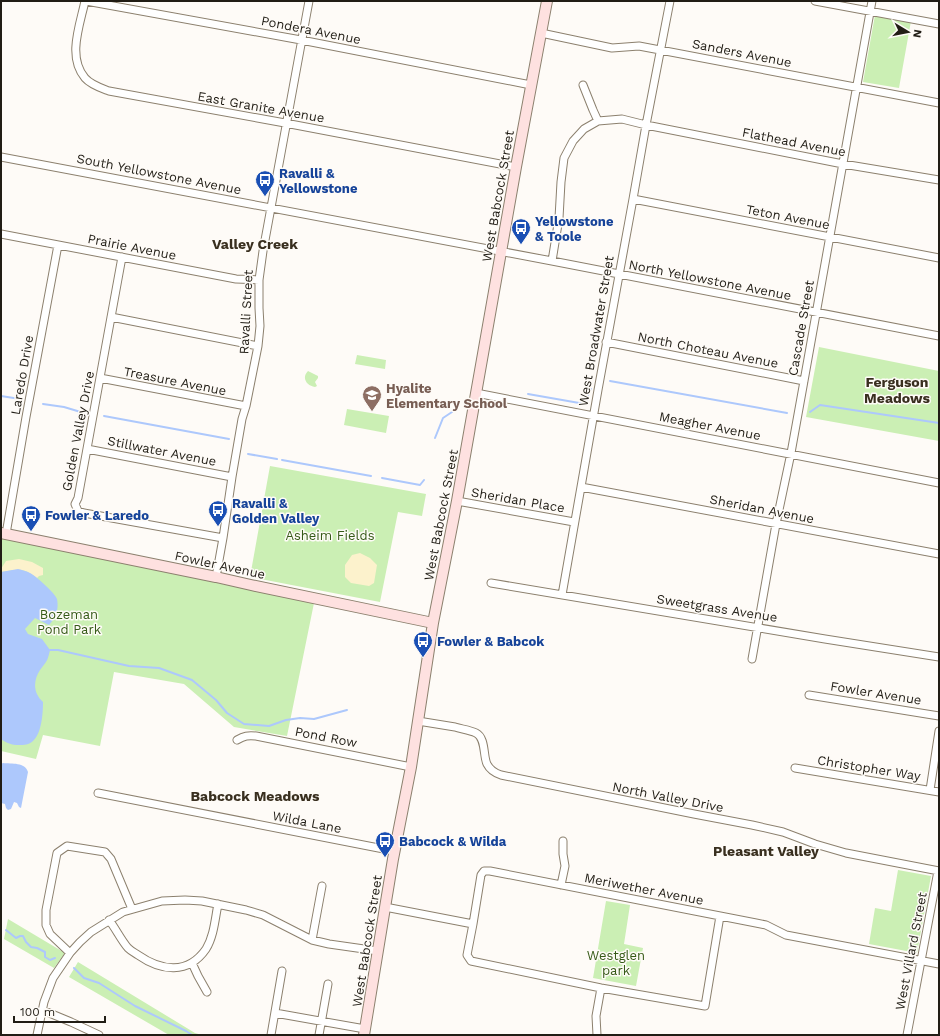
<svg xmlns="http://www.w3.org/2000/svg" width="940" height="1036" viewBox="0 0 940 1036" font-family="'Work Sans',sans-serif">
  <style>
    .green { fill: #cbefb4 }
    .sand { fill: #fcf2cc }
    .water { fill: #adc8fc }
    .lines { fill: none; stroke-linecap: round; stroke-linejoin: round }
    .stream { stroke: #adc8fc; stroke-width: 2 }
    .street-casing { stroke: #8c806e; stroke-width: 9 }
    .secondary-casing { stroke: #8c806e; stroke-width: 12 }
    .street { stroke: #fff; stroke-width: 7 }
    .secondary { stroke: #fee1e0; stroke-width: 10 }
    .labels { text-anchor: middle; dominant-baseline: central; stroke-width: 3; stroke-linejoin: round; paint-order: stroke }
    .street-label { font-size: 13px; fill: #211d15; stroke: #fefbf7 }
    .transit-label { font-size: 13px; font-weight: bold; fill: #164399; stroke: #fefbf7; text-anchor: start }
    .education-label { font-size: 13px; font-weight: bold; fill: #785e54; stroke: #fefbf7; text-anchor: start }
    .park-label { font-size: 13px; fill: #365a17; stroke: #fefbf7 }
    .neighbourhood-label { font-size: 14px; font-weight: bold; fill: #392f1f; stroke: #fefbf7 }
  </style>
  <rect width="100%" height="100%" fill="#fefbf7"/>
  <!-- green -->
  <path class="green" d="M875,15L911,21L899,88L863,82Z
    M819,347L939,371V441L806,417Z
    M357,355L386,360L385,369L355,364Z
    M308,371L318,376V378L315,382L317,386L315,387C307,386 301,378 308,371Z
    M347,409L389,416L386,433L344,425Z
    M270,466L426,494L422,516L398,512L380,602L250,577Z
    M1,538L314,603L287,736L234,727L184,684L114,672L100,746L43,735L36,759L1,751Z
    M898,870L931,876L917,953L869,944L875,908L891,911Z
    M606,901L630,905L624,944L643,948L636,986L593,978Z
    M8,919L65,953L54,968L4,939Z
    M78,962L195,1033L202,1035H169L69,977Z"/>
  <!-- sand -->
  <path class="sand" d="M360,553L370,558L377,565L374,583L369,586L351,583L345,577V565L352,555Z
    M19,559L32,562L43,568V575L39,576L37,578C23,567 18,569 1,572V569L6,561Z"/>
  <!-- water -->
  <path class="water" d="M18,569C22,570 27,571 30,573C36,576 55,593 57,599C59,609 56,618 49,625C44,623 40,620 35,618L25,629L28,634L42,639L50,650C49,654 48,659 46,662C44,665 42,667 40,670C33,681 33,693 43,702C43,712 42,733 33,741C29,745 24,745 19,745C11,745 7,743 1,739V572Z
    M3,763C12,764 25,762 28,772L21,808L19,807L17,803L14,802L11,809L8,810L6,808L5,804L1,803V764Z"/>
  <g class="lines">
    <!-- stream -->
    <path class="stream" d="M610,381L787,413
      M528,394L585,404C588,399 587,393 591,389
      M1,396L20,399
      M43,404L64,407L84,413
      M810,412L820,405L939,423
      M104,416L229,439
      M435,438L443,418L452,412
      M248,454L277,459
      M282,460L371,476
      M382,478L420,485L424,480
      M50,650H58L129,666L159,668L192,680L216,700L227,713L244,724L269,726L286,720L300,718L314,719L347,710
      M6,930L16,938L20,936H23L26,942L31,947L37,948L45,952V957L50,960L55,958
      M74,968L84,978L99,983L135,1006L186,1031L192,1035"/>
    <defs>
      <path id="street" d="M85,1C80,25 67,57 85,78C91,85 101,88 109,91L285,123L516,167
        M86,1L301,40L531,85
        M815,1L939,24
        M541,33L612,48L639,46L939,103
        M583,85L593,110L598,121
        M1,157L552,261L939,336
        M633,199L939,258
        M1,234L236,279L259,280
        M122,257L78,498L75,504L78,511L84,513L223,538
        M552,261L559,218L561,182L564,158L573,141L584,129L598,121L622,119L646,125L843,164L939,180
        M111,317L258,346
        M606,342L804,381
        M100,378L246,406
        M476,393L939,483
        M87,449L232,477
        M581,487L939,554
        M457,501L574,522
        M6,534L26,417L58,245
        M216,577L223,538L232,477L242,419L246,406L258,346L260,326L259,308V280L263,251L309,1
        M491,583L825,639L939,657
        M562,595L598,390L633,199L646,125L670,1
        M752,659L776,524L791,453L804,381L872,1
        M809,695L939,716
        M418,721C430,723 443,725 455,727C461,729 470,730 476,733C486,738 483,756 487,764C490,770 495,773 501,775L694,814L752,825L783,832L815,844L846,853L939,871
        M237,740C244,736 248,735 256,736L411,767
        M795,768L939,792
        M930,790L939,731
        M98,793L394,851
        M561,885L565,866L563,854V841
        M385,907L473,924L481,875L484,871H490L756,923L766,925L786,935L939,964
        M109,920C116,929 121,940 128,948C131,951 135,953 138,955C161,971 188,975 206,949C214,936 215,919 218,904
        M473,924L467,955L471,961L601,988L705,1006L720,916
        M312,940L322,886
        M70,953L50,934L46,925V910L57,853L67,846L105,852L111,859L132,909
        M192,963L198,976L207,992
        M42,1010L71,1022L99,1035
        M275,1013L365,1029
        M37,1035L44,1002L53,978L70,953L80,942L91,932L123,912L162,901L185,900L202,901L246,910L263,915L312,940L329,944L378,951
        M271,1035L282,971
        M319,1035L328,984
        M597,1035L596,1016L601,988
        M907,1035L938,871"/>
      <path id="secondary" d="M1,533L216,577L251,585L433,623
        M364,1035L393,859L411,767L433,623L457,501L516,167L547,1"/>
    </defs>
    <!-- street casing -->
    <use href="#street" class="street-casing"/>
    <!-- secondary casing -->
    <use href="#secondary" class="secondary-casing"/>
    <!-- street -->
    <use href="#street" class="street"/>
    <!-- secondary -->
    <use href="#secondary" class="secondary"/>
  </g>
  <!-- icons -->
  <defs>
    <symbol id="bus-pin" viewBox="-11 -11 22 30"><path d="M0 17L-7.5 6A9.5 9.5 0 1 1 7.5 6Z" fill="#1a4fb4" stroke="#fefbf7"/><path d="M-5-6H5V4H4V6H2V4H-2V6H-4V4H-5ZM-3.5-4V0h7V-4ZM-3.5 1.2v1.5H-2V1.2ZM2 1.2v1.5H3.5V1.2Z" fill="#fff"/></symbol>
    <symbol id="school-pin" viewBox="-11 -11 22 30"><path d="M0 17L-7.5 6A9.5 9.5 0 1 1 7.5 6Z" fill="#8d6e63" stroke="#fefbf7"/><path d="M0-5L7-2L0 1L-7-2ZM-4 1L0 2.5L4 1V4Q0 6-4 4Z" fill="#fff"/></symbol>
  </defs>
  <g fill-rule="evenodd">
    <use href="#bus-pin" x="254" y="169" width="22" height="30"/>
    <use href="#bus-pin" x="510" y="217" width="22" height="30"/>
    <use href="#school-pin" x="361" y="384" width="22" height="30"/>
    <use href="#bus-pin" x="207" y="499" width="22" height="30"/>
    <use href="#bus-pin" x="20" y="504" width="22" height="30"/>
    <use href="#bus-pin" x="412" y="630" width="22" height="30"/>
    <use href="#bus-pin" x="374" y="830" width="22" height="30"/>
  </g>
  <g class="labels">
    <!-- street labels -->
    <g class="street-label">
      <text transform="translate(311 30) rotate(11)">Pondera Avenue</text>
      <text transform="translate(742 53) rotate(11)">Sanders Avenue</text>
      <text transform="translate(261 107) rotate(10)">East Granite Avenue</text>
      <text transform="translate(794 142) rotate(11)">Flathead Avenue</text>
      <text transform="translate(159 174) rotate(11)">South Yellowstone Avenue</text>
      <text transform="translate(498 196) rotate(-80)">West Babcock Street</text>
      <text transform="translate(788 217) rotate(11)">Teton Avenue</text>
      <text transform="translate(132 247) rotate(11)">Prairie Avenue</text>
      <text transform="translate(710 280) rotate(11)">North Yellowstone Avenue</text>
      <text transform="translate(246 312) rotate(-87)">Ravalli Street</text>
      <text transform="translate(801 328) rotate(-80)">Cascade Street</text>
      <text transform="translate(596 331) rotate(-80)">West Broadwater Street</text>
      <text transform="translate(708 350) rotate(11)">North Choteau Avenue</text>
      <text transform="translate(22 375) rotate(-80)">Laredo Drive</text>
      <text transform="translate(175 381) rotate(11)">Treasure Avenue</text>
      <text transform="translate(710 426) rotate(11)">Meagher Avenue</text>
      <text transform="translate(78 431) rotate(-79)">Golden Valley Drive</text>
      <text transform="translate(162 451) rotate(11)">Stillwater Avenue</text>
      <text transform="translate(518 500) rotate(10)">Sheridan Place</text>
      <text transform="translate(762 509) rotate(11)">Sheridan Avenue</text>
      <text transform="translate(441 515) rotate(-79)">West Babcock Street</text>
      <text transform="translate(220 565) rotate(12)">Fowler Avenue</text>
      <text transform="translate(717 608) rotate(9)">Sweetgrass Avenue</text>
      <text transform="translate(876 693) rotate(9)">Fowler Avenue</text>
      <text transform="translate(326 737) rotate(11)">Pond Row</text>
      <text transform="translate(869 768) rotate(9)">Christopher Way</text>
      <text transform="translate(668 797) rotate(11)">North Valley Drive</text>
      <text transform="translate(307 822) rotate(11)">Wilda Lane</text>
      <text transform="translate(644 889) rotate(11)">Meriwether Avenue</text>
      <text transform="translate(367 941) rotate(-81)">West Babcock Street</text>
      <text transform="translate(911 951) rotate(-79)">West Villard Street</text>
    </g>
    <!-- transit labels -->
    <g class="transit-label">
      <text x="279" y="173">Ravalli &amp;<tspan x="279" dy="15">Yellowstone</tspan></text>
      <text x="535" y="221">Yellowstone<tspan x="535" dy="15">&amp; Toole</tspan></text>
      <text x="232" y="503">Ravalli &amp;<tspan x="232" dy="15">Golden Valley</tspan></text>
      <text x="45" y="515">Fowler &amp; Laredo</text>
      <text x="437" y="641">Fowler &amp; Babcok</text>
      <text x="399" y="841">Babcock &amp; Wilda</text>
    </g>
    <!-- education labels -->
    <g class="education-label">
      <text x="386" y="388">Hyalite<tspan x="386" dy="15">Elementary School</tspan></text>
    </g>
    <!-- park labels -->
    <g class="park-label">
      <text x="330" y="535">Asheim Fields</text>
      <text x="69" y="614">Bozeman<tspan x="69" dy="15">Pond Park</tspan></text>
      <text x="616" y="955">Westglen<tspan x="616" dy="15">park</tspan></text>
    </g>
    <!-- neighbourhood labels -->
    <g class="neighbourhood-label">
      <text x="255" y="244">Valley Creek</text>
      <text x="897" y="382">Ferguson<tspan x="897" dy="16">Meadows</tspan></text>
      <text x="255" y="796">Babcock Meadows</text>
      <text x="766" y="851">Pleasant Valley</text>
    </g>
  </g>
  <!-- border -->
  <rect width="940" height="1036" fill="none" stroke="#211d15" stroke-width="4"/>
  <!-- north arrow -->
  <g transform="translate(908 32) rotate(100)" stroke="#fefbf7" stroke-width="3" paint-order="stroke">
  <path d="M0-3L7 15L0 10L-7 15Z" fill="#211d15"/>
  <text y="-6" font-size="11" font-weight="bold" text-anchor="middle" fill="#211d15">N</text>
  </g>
  <!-- scale -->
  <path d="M14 1016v6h91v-6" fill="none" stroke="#211d15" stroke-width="2"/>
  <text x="20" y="1016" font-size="12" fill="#211d15" stroke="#fefbf7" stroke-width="3" paint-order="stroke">100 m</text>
</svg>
